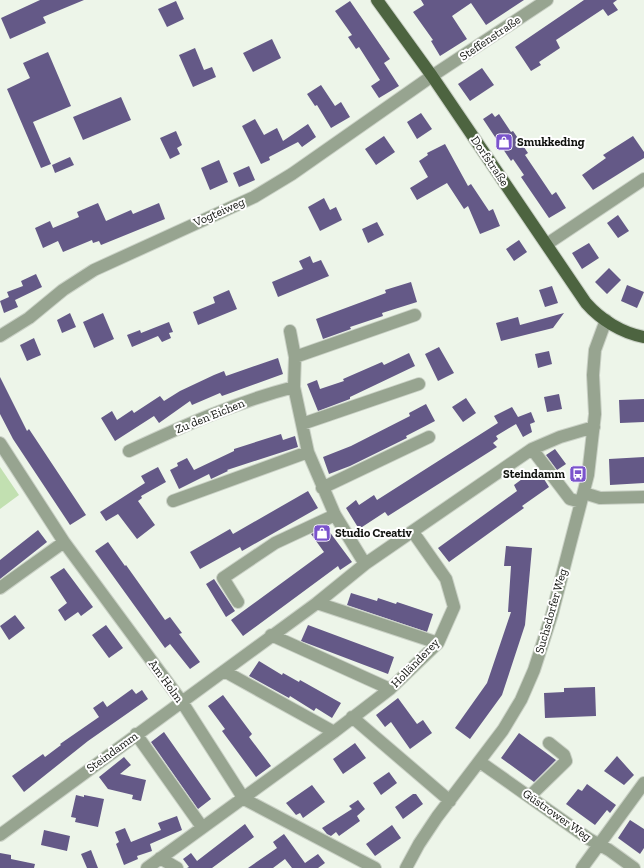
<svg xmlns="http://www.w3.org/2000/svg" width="644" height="868" viewBox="0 0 644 868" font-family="'Zilla Slab',serif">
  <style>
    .park { fill: #c2e0b1 }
    .building { fill: #645987 }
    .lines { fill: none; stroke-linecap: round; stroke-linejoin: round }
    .minor-casing { stroke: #cad1c6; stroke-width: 14 }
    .major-casing { stroke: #cad1c6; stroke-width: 14 }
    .minor { stroke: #97a490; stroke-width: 12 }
    .major { stroke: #4d6440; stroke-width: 12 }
    .labels { text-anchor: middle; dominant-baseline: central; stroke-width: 4; stroke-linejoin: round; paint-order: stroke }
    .street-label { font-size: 12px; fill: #10120e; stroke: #fff }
    .poi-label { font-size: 12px; font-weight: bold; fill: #10120e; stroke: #fff; text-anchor: start }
  </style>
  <rect width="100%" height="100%" fill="#edf5e9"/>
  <!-- park -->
  <path class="park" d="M0,467L19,495L0,509Z"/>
  <!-- building -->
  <path class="building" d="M40,0H84L43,17L46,23L10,39L1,18Z
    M421,0H524L486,25L471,3L452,16L467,39L440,56L431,41L433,40L413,12L424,5Z
    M584,0H617L613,3L618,10L608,16L603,9L556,40L560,48L539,62L541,65L531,71L515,47Z
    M176,1L184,19L167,27L158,9Z
    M350,1L390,59L384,63L399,86L379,98L371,86L380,80L359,47L356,49L348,37L352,35L335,11Z
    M272,39L281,58L253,72L243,53Z
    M195,48L204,70L212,67L216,77L193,87L179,55Z
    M48,52L71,106L33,122L51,164L41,168L7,89L30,78L23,63Z
    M482,68L494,85L470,101L458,84Z
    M321,85L335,106L341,102L350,117L331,128L317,105L315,106L307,94Z
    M121,97L131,120L83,140L73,117Z
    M421,113L432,129L417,139L407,122Z
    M492,113L495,117L499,114L511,132L513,131L528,153L525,155L552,195L556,192L566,208L549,218L521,177L524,175L513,159L511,161L483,119Z
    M255,119L264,135L277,128L283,141L308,124L316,137L302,147L298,142L269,157L270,160L261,164L242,126Z
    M176,131L182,145L177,148L180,154L170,159L160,138Z
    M384,136L395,152L376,165L365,149Z
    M633,136L644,152V158L593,190L582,175L606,158L603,155Z
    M445,144L468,186L471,184L489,211L493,209L500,226L480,234L468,206L464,209L447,183L417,200L410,188L428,177L419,161L428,155L427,153Z
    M70,157L74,165L55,173L52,165Z
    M219,160L228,182L210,190L201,168Z
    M249,166L255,180L239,187L233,173Z
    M324,198L330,210L336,207L342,220L320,231L308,207Z
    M98,203L106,221L131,210L133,214L159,203L165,219L101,245L99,241L93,243L92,240L63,252L58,241L43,248L35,228L50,221L53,228L79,217L77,212Z
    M618,215L629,231L618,238L607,223Z
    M377,222L384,235L368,243L362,229Z
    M519,240L527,252L514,261L506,249Z
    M589,243L599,258L582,269L572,253Z
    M310,256L313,263L321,260L329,276L278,297L272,282L303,269L299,261Z
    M609,268L621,280L607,294L595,282Z
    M36,274L42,287L15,300L18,307L4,313L0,301L9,297L7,292L23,286L21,281Z
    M411,282L417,302L382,313L383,316L350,327L351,329L323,339L316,319L386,293L385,290Z
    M627,285L644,292L637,308L621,301Z
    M552,286L558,303L545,307L539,290Z
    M229,290L237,309L198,325L193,312L215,303L213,297Z
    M70,313L76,327L62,333L57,320Z
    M103,313L114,339L94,348L83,322Z
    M564,313L553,328L501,341L496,323L518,317L520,325Z
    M169,322L173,332L169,333L171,338L162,342L158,336L132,347L127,335L140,330L141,333Z
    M34,338L41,355L27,361L20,345Z
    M439,347L454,373L438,381L425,354Z
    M549,351L552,364L538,368L535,354Z
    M409,353L415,366L350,397V399L318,411L307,384L317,380L320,389L344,381L343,379L382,362L384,365Z
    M278,358L283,374L222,396L220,393L192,405L190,401L159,423L154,416L115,441L101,418L112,411L117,420L132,410L134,413L160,396L164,401L180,391L214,375L224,371L226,376Z
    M0,377L27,431L29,429L86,515L70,525L13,439L0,414Z
    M559,394L562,409L547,412L544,397Z
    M466,398L476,413L463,422L452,407Z
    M644,399V422L620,423L619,400Z
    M426,404L435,421L406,436L407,438L350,466L329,474L323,457L351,446L410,416L409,413Z
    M512,407L518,417L531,412L535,422L530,424L532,432L523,437L516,424L496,436L498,439L493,443L497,447L388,516L385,512L359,529L346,508L356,500L359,505L374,495L377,500L498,423L494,416Z
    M281,434L283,440L295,436L298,447L227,470L228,471L211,479L209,474L179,489L170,470L178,466L177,463L187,458L194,470L234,451V449Z
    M555,449L566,464L557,470L546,455Z
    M644,457V483L610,485L609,459Z
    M158,467L166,482L141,496L142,498L138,501L155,525L137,539L118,514L106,521L100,512L145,483L141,476Z
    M537,468L549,487L522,506L524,508L449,562L438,548L517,491L514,485Z
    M308,491L318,508L242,551L240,547L200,569L190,552L230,529L233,534Z
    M326,527L352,562L340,570L338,566L243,636L231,620L324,552L311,534Z
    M38,530L47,542L0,579V560Z
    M108,542L125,566L126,565L165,620L170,617L182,633L179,634L200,662L190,669L170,644L165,648L95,551Z
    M506,546L532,548L525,625L502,695L470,739L455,728L487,683L511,612H508L511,566H504Z
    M64,568L93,607L81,616L78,612L65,621L58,610L67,603L50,577Z
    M214,579L235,611L226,617L206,584Z
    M351,593L377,601L378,598L396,604L397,602L433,614L427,632L347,605Z
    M15,615L25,628L9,640L0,626Z
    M106,625L123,648L109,658L92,635Z
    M308,625L394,657L388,674L301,641Z
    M259,661L282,675L283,673L299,682L300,680L341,703L332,718L316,708L314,711L290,696L289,698L249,676Z
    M595,687L596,716L545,718L544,693L564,692V688Z
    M132,689L136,694L142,690L148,699L88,741L24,792L12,776L43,754L45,757L61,745L60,744L99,717L93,708L103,701L107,707Z
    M223,695L252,734L249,737L271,766L256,777L222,731L225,729L208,706Z
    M398,698L417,724L423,720L432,733L410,749L391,722L385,727L376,715Z
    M164,732L211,799L198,809L151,742Z
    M519,733L556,760L534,782L501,758Z
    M355,743L366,758L343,774L333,759Z
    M617,756L634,775L624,785L604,771Z
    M124,757L131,765L120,774L146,780L141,801L132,799L133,795L108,789L99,777Z
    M389,772L397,783L381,795L373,783Z
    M587,784L616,805L610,813L607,810L595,825L566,804L578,789L582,791Z
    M312,785L325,802L303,818L300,813L296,815L286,803Z
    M413,794H416L423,804L403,819L395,807Z
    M76,795L84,797V795L104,799L98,827L75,822L76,818L71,817Z
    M358,800L365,809L357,816L360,821L339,836L336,832L331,836L327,834L322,828L352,809L349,806Z
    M177,816L182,830L150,844L152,851L137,856L138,859L124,865L116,844L119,842L115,832L125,828L131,842L161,830L158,823Z
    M630,820L644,829V848L640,854L618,838Z
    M245,824L254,837L212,868H187L189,867L183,859L191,853L197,861Z
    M392,825L401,838L375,856L366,844Z
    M44,830L70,836L67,851L41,845Z
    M284,834L305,863L318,854L325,863L318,868H292L285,859L273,868H248L277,848L273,842Z
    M91,850L98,868H87L81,854Z
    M0,853L11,855V859L35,864L34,868H0Z"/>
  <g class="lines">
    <defs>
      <path id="minor" d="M547,244L644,179
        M290,331L295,357L294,387L308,452L335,515L365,564
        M0,336L29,318L63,290L94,270L254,197L292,174L432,76L547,0
        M295,357L415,315
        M302,424L419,384
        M0,443L64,542L182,702L244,799L375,868
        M532,449L570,499L581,502
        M129,451C183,426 236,402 294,387
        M322,488L429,437
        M584,493L600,498L644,497
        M173,501L308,452
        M0,588L64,542
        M238,602L223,578L275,543L335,515
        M317,603L438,643
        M271,635L390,689
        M224,671L334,732
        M352,717L450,801
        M136,734L202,827
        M480,762L589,839L609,850L634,868
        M530,796L566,761L564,755L549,743
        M0,835L317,603L365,564L532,449L560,437L594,427
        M160,858L177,868
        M147,868L334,732L390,689L438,643L454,607L446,579L413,532
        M406,868L419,844L437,817L503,730L521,700L534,670L552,614L588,475L595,414L593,375L595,350L606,320
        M582,868L644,783"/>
      <path id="major" d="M377,0L432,76L586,303C601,320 622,333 644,337"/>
    </defs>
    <!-- minor casing -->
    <use href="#minor" class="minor-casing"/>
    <!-- major casing -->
    <use href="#major" class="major-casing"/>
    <!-- minor -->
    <use href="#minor" class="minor"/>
    <!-- major -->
    <use href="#major" class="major"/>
  </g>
  <!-- icons -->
  <defs>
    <symbol id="shop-square" viewBox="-11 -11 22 22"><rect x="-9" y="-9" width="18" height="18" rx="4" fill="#7a53cc" stroke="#fff"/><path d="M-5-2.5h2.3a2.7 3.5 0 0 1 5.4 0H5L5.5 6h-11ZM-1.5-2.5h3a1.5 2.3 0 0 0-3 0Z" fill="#fff"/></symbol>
    <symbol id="bus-square" viewBox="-11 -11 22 22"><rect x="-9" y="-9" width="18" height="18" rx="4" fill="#7a53cc" stroke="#fff"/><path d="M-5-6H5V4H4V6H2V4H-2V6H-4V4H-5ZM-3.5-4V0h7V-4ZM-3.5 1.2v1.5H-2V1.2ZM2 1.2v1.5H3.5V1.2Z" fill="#fff"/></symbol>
  </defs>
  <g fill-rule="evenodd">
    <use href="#shop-square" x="494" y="132" width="20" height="20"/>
    <use href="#bus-square" x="568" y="464" width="20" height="20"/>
    <use href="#shop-square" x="312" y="523" width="20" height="20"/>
  </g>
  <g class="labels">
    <!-- street labels -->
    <g class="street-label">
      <text transform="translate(490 38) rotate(-34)">Steffenstraße</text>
      <text transform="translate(490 161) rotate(56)">Dorfstraße</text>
      <text transform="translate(219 212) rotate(-24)">Vogteiweg</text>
      <text transform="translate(210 416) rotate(-22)">Zu den Eichen</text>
      <text transform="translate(551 611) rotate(-74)">Suchsdorfer Weg</text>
      <text transform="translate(415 663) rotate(-46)">Holländerey</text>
      <text transform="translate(166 681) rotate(54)">Am Holm</text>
      <text transform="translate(112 752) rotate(-36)">Steindamm</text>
      <text transform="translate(557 815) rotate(35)">Güstrower Weg</text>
    </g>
    <!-- poi labels -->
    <g class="poi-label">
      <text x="517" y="142">Smukkeding</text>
      <text x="565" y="474" text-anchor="end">Steindamm</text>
      <text x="335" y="533">Studio Creativ</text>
    </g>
  </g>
</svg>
